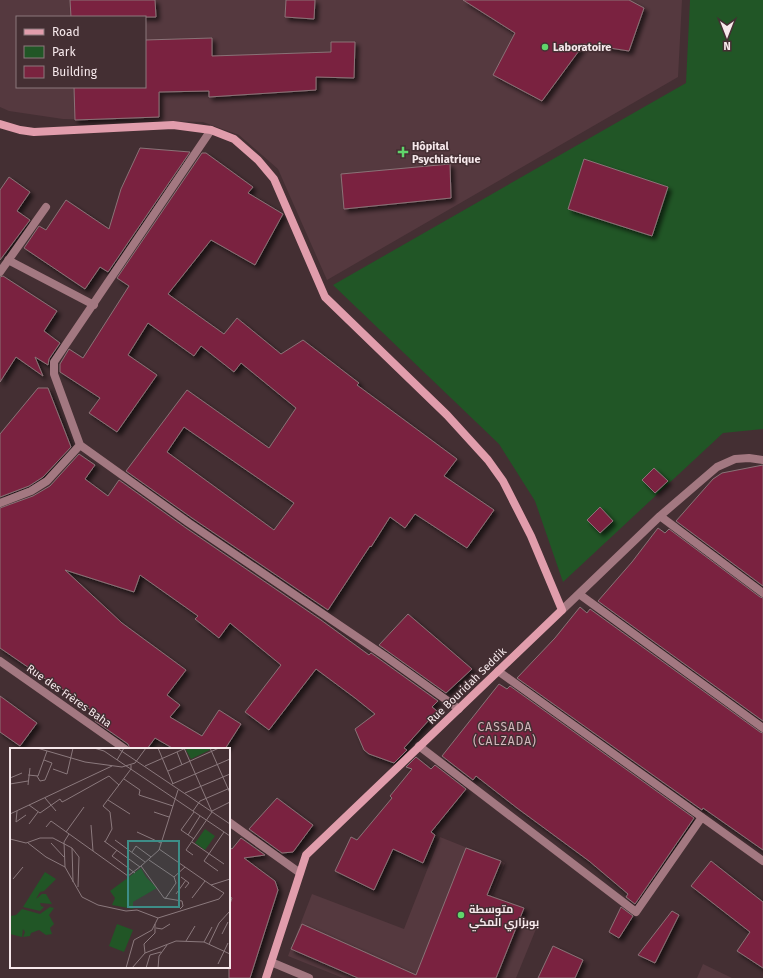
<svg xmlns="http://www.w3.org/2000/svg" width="763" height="978" viewBox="0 0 763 978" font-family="'Fira Sans',Cairo,sans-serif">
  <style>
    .built { fill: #55393f; fill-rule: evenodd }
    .green { fill: #215626 }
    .building { fill: #7a233f; stroke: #8a7277; fill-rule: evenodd; filter: url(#shadow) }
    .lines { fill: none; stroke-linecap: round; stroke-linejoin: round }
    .street { stroke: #a37881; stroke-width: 8 }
    .secondary { stroke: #e19dac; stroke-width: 8 }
    .poi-dot { fill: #60d56b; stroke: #442f33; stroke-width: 1.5 }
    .labels { text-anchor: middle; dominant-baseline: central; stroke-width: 3; stroke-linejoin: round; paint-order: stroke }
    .poi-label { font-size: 11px; font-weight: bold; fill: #f6e8eb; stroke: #442f33; text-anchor: start }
    .street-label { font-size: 11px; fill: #f6e8eb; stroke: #442f33 }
    .neighbourhood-label { font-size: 12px; letter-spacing: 1px; fill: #d3b8bd; stroke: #442f33 }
    .inset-road { fill: none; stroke: #8b797d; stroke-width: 1 }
    .view { fill: #3d8d87; fill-opacity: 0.15; stroke: #3d8d87; stroke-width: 2 }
    .inset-edge { fill: none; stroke: #f6e8eb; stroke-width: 2 }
  </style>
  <defs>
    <filter id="shadow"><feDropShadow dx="3.5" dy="3.5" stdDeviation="2" flood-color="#0009"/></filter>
  </defs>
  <rect width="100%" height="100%" fill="#442f33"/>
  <!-- built -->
  <path class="built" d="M0,0H682L678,77L327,280L278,169L239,135L203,122L63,119L9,111L0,107ZM17,17H145V87H17Z
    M440,837L505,863L488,905L538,924L516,978H343L288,956L312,894L404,929Z
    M703,964L732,978H697Z"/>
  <!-- green -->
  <path class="green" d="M690,0H763V429L723,433L563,582L535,501L499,444L333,285L686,83Z"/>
  <!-- building -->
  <path class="building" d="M70,0H155L156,17H71Z
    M286,0H315L314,19L285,17Z
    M463,0H629L644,8L629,51L584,44L542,101L493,75L515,33Z
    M212,38V56L331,52V42H355L354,78L316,77V90L209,97V91L159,92V117L75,120L74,87H145V40Z
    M140,148L190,152L108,272L100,267L85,289L24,248L39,226L46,230L66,200L109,229L121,189Z
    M202,153H206L253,187L248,193L283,214L255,265L211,240L168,294L224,334L237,318L281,354L303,340L359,383L357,385L457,459L444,476L494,510L467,548L415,514L405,528L390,517L371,547L370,546L328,610L192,518L126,471L187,390L269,448L296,408L241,363L234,372L201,346L194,356L148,323L128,355L157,375L117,432L89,413L100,398L60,372V364L69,349L83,358L129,286L117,278ZM184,427L294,503L274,530L167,452Z
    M584,159L668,187L652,236L568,209Z
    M450,164L451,198L344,209L341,174Z
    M9,177L30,192L17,211L30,220L0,260V190Z
    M3,276L57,311L44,331L60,343L49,359L48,365L35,357L43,376L16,357L0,382V277Z
    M38,388H48L71,447L43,477L29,486L0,497V434Z
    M79,454L95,465L85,479L108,496L119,480L186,528L321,620L369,655L371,653L438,701L432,707L437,711L404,748L407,750L394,763L369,754L364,750L355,729L375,714L355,698L316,669L269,730L245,712L281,665L230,623L219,638L195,619L198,616L140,575L134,592L65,570L122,623L186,670L167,695L180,705L170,717L202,736L219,710L241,724L225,749H174L155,738L147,749H130L128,744L95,721L99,716L58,686L57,687L0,648V508L33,496L50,486Z
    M763,465V586L676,521L713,479L722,473Z
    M654,468L668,481L655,493L642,480Z
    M600,507L613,521L600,533L587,520Z
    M658,528L665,533L669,529L760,597L763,598V721L598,601L632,562Z
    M580,607L587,613L590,609L760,732L763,733V850L703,808L702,810L517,678L555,638Z
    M408,614L472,669L446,693L379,645Z
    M499,684L507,689L510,686L694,818L635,904L626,897L628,894L589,861L517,808L476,776L473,780L442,756Z
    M0,696L37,723L20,746L0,732Z
    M416,757L431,769L435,765L466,789L431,832L435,835L423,863L393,849L374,890L335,871L351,837L357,840L392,798L390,796L412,769L406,767Z
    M277,798L313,825L293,852L282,853L249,829Z
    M241,838L265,855L244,858L275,881L278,890L250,978H229V907L232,898L229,896V847L232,849Z
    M466,848L501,861L487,895L524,908L496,978H358L291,949L302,924L416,975Z
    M711,861L763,902V968L737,951L750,932L691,886Z
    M621,907L633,916L619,938L609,932Z
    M672,911L679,915L655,963L638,955Z
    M553,946L583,960L575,978H538Z"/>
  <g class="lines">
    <!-- street -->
    <path class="street" d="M8,260L94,305
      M0,272L46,207
      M80,445L189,523L385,656L459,709
      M0,503L31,491L47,481L80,445L54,374V362L211,130
      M660,516L763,593
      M579,594L763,728
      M562,610L660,516L717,467L735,459L749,458L763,460
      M0,661L125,749
      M498,671L763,861
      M419,746L636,912L702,817
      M229,822L300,873
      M271,962L309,978"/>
    <!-- secondary -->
    <path class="secondary" d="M0,124L20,130L34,132L173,125L211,130L234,139L258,160L274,179L325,297L447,415L488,460L503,481L531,536L562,610L306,855L266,978"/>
  </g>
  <!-- markers -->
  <g class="poi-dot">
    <circle cx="545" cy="47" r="4"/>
    <path d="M401 146h4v4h4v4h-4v4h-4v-4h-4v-4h4z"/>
    <circle cx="461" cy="915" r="4"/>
  </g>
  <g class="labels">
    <!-- poi labels -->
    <g class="poi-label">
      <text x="553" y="47">Laboratoire</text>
      <text x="412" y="146">Hôpital<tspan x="412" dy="13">Psychiatrique</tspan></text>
      <text x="469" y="909">متوسطة<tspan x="469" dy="13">بوبزاري المكي</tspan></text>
    </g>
    <!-- street labels -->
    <g class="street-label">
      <text transform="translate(467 686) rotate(-44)">Rue Bouridah Seddik</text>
      <text transform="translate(69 696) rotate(35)">Rue des Frères Baha</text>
    </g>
    <!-- neighbourhood labels -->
    <g class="neighbourhood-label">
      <text x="505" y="727">CASSADA<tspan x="505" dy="14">(CALZADA)</tspan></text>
    </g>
  </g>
  <!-- overview -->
  <g transform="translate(10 748)">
    <rect width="220" height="220" fill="#442f33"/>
    <path d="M179,0H199L200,2L181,11L176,2ZM195,81L205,88L195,102L185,95ZM131,120L136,129L147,140L123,154V161L102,157L105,150L100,143ZM107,176L123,182L114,204L99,198Z" fill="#215626"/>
    <path d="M35,124L46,131L34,143L30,144L26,151L32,146H36L42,156L30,155L31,158L34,159L30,163L13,159ZM40,159L44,160L39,167L44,176L40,180L42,186L36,187L29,182L21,185L20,188L13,189L15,184L13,181L12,189L0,186V168L6,167L12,161L30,166Z" fill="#215626"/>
    <path class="inset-road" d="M27,0L75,14L112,19L125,15L136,0M84,0L94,3L220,88M107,0L220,76M148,0L163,36M174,0L202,64M200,0L220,45M167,4L172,17M107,12L114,0M135,18L176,0M43,21L57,26L63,0M158,23L209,0M18,27L28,28L37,3M27,28L30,33L35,32L42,15L34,12M0,30L12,25M114,31L130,42L129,47L163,58M0,36L18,33M162,36L220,11M18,37L20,20M168,42L149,102L131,118L154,150L172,153L173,158L170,161M175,45L220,26M35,50L46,63M98,52L120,66M19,57L30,65L50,51L52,54L56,52L99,28L109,37M7,63L6,74L16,67M183,63L190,53L220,40M202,63L220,54M144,64L159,69M184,64L171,82L184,91M0,66L102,18M19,76L28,64M81,77L83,103M36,79L41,73L118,128L131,118M56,84L74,59M127,84L151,95M59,86L54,94L55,119L72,149L88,157L116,163L127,162L148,170M178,87L190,68M0,91L16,95L30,90H43L62,100L69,109L68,139M105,92L135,114M94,93L130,119M95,94L102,81L100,64L93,58L121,21V17M182,94L214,116M18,95L36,109L55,119M41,95L54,109M62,100L63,134M149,101L201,137M107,102L102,108L125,125M122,104L126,98L141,109M183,107L176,102L202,64M139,112L164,129M208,123L194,113L214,84M171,129L179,135L175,140M3,131L13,119M166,146L176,132M182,150L195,133M155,151L166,135L164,129L175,119M146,180L152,181L160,176M212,186L218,174M176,193L185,178M194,194L202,179M199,196L209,175L220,163M135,205L134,196L145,185V176M208,216L218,195M116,220L124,192L142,182L148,170L209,151L214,145L201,137L220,131M122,220L135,205L166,193L194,194L220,206M136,220L140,207L151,204M148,220L149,208L157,197"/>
    <path class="view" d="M118,93H169V159H118Z"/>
    <rect width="220" height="220" class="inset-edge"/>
  </g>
  <!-- legend -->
  <rect x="16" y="16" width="130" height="72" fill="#442f33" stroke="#8b797d"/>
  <rect x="24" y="29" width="20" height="6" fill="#e19dac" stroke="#8b797d"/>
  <text x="52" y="36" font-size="12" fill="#f6e8eb">Road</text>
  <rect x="24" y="46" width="20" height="12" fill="#215626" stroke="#8b797d"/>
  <text x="52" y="56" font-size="12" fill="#f6e8eb">Park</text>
  <rect x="24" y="66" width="20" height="12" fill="#7a233f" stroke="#8b797d"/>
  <text x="52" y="76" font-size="12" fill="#f6e8eb">Building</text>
  <!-- north arrow -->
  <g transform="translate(727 36) rotate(180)" stroke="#442f33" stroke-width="3" paint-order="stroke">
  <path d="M0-3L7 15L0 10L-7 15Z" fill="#f6e8eb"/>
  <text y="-6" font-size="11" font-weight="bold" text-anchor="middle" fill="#f6e8eb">N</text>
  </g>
</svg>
